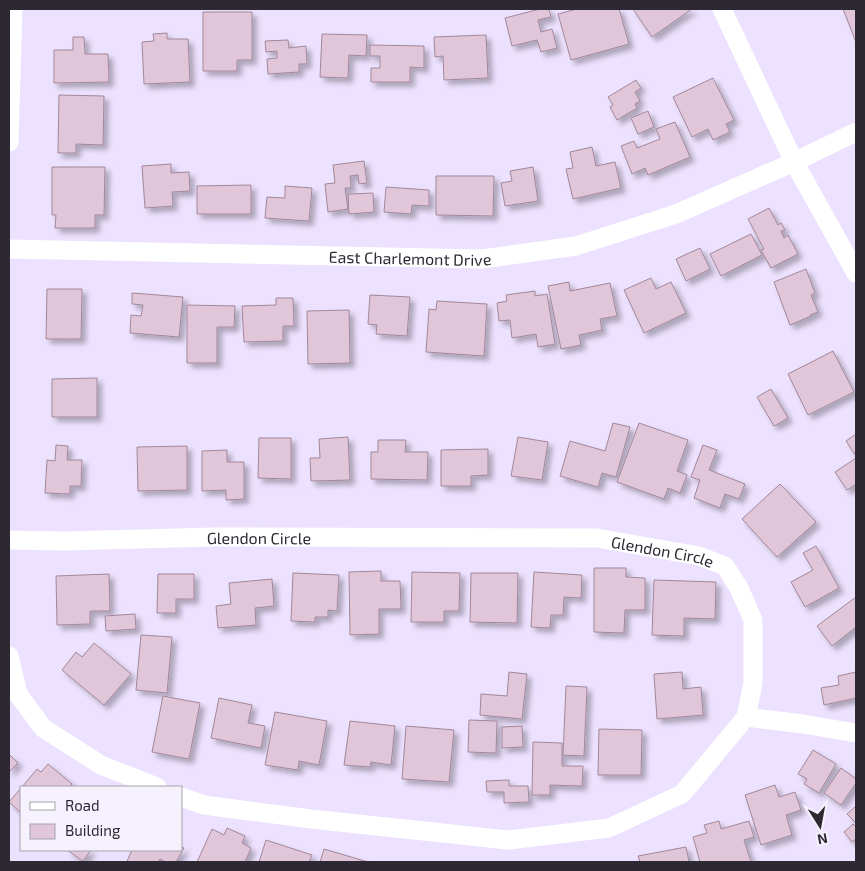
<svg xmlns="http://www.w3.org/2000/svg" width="865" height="871" viewBox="0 0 865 871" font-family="'Exo 2',sans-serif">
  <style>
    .building { fill: #e1c6d9; stroke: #a18799; filter: url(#shadow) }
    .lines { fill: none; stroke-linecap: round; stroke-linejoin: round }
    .minor { stroke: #fff; stroke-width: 19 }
    .labels { text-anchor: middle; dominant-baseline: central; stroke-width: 4; stroke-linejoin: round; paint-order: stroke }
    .street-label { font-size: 16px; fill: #2d2933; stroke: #f6f2fd }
  </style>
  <defs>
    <filter id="shadow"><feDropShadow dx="4.5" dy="4.5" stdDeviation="2.5" flood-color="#0004"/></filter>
  </defs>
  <rect width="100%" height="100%" fill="#ece1fe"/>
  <!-- building -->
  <path class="building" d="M540,9H549L551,17L538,20L541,32L552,29L557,48L541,52L537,40L512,46L505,18Z
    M577,9H619L629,44L571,60L558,14Z
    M633,9H692L652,37Z
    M843,9H856V42Z
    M203,12H252V60H237V71H203Z
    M167,33V39H188L190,82L144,84L142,42L154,41L153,34Z
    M322,34L367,35L366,56L349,55L348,78L320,77Z
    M486,35L488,78L444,80L443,56L435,57L434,37Z
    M73,37H84L85,54H108L109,82L54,83V50H73Z
    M288,40L289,48L306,46L307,64H299V72L268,74L267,59L277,58V51L266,52L265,41Z
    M370,45L424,46V68L410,67V82H371V68H380V56H370Z
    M713,78L734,120L726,124L730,132L713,140L708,129L692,137L673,97Z
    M636,80L641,88L635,92L640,101L635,104L637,108L617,120L610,107L613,105L608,97Z
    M59,95L104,96L103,145L76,144V153H58Z
    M648,111L654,127L638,134L631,118Z
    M675,122L690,157L648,175L645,168L632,174L621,146L634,141L637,148L660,139L656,129Z
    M592,147L596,166L615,162L621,188L573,199L566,169L573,168L570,152Z
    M364,161L367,183L359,184L358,175L350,176L351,188H345L348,209L328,212L325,184L335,183L333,165Z
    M171,164V173L189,172L190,191L172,192L173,206L145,208L142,166Z
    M52,167H105L104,215H95V228H55L56,215H52Z
    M533,167L538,201L505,206L501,183L512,181L510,171Z
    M436,176H494L493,216L436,215Z
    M251,185V214H197V186Z
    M285,186L312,188L309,221L265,218L267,197L285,198Z
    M386,187L429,190V206L412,205L411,214L384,212Z
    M373,193L374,212L349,214L348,194Z
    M769,208L778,225L781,223L785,230L781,231L784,238L788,235L798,254L771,268L761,250L764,249L748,219Z
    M751,234L762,255L721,276L710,254Z
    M700,248L710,269L686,281L676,259Z
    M806,269L815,293L811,295L818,312L810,315L811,316L790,325L774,282Z
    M651,278L656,289L671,282L686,313L644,333L624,290Z
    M569,282L570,291L610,283L617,316L600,319L602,330L579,335L581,345L561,349L548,286Z
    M47,289H82L81,339H46Z
    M535,291V296L547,294L555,344L538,347L536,334L512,338L510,320L499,321L497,303L507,301L506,295Z
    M132,293L183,297L179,337L130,333L131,315L141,316L143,305L132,304Z
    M370,295L410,297L407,336L376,334L377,325L368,324Z
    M276,298H293L294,326H283V341L244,342L242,306L276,305Z
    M437,301L487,304L484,356L426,352L429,309L436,310Z
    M187,305L235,306L234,327H217V363H187Z
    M349,310L350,363L308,364L307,311Z
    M833,351L854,392L808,415L788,374Z
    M97,378V417H52V379Z
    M771,389L788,418L774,426L757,397Z
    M613,423L630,427L616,477L602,473L598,487L560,476L570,441L605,451Z
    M639,423L688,440L677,471L687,475L680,493L668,488L664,499L617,482Z
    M856,434V456L846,441Z
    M348,437L350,480L311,481L310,458H320L319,439Z
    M518,437L548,442L542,480L511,476Z
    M259,438H291V479L258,478Z
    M378,440H406L405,452H428L427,480L371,479V452H378Z
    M56,445L68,446L67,460H82L81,486H70V494L45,493L47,460L55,461Z
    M703,445L717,450L709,470L745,484L739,499L725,494L720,508L694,498L700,480L691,477Z
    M187,446V490L138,491L137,447Z
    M488,449V475L471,476V486H441V450Z
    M227,450V462H244V499L226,500V490L202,491V451Z
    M856,458V484L847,490L835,472Z
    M780,484L816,522L777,557L742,519Z
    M816,546L839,588L805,607L791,582L813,570L803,553Z
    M594,568H626V577L645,578V610H625L624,633L594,632Z
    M381,571V581H400L401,609H379V634L350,635L349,572Z
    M412,572L460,573L459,611H444V622H411Z
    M534,572L582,575L581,598L564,597L563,615H551L550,628L531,627Z
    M293,573L339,575L337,611L328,610V617H315V622L291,621Z
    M471,573H518L517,623L470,622Z
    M109,574L110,611H90V624L57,625L56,576Z
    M158,574H194V599H176V613H157Z
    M272,579L274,606L255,608L256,625L218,628L216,606L231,604L229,583Z
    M654,580L716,582L715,619L684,618V636L652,635Z
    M856,597V627L832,646L817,626Z
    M135,614L136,629L106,631L105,616Z
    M141,635L172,637L167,693L136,690Z
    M94,643L131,674L104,705L62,670L76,652L82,657Z
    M509,672L527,674L522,719L480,715L481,694L507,696Z
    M682,672L683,689L701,687L703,715L657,719L654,674Z
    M856,672V698L824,705L821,688L839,685L838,676Z
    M566,686L587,687L584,756L563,755Z
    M163,696L200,703L189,759L152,752Z
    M219,698L252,705L248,723L265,726L261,748L211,738Z
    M275,712L327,721L319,765L299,761L298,770L265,765Z
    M469,720L497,721L496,753L468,752Z
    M350,721L395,726L391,765L371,762L370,767L344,765Z
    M406,726L454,730L449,782L402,779Z
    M522,726L523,747L502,748V727Z
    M599,729L642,730L641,775H598Z
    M533,742L562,743V766H583L582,786L550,785V795H532Z
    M813,750L836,764L819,793L804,784L807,779L798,774Z
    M9,754L18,763L9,772Z
    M48,764L72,784L69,787H22L37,769L41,772Z
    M841,768L856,779V783L841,805L824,793Z
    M509,780V786H528L529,802L504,803V792H487L486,781Z
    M775,785L779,797L795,792L801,810L786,815L792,835L761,845L745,795Z
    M21,788V813L9,802Z
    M856,806V823L847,814Z
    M719,821L721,829L749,821L754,837L744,840L751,862H700L693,837L707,833L704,825Z
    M853,824L856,827V839L852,842L844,832Z
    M227,828L245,836L242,843L251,848L245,862H197L212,829L224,835Z
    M266,840L312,855L309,862H259Z
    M181,847L184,848L176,862H166L160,859L158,862H130L127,861L132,850H181Z
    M686,847L689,862H640L638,856Z
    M324,849L368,862H320Z
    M67,850H91L83,861Z"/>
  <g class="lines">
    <!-- minor -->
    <g class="minor">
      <path d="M722,9L794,162L856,273"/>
      <path d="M9,142L13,9"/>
      <path id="s1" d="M9,249L482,259L576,246L676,214L794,162L856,132"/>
      <path id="s2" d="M9,540L64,541L214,537L597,538L699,556L725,566L739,588L753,620V683L746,717L682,794L609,828L508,840L311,819L204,805L181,797"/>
      <path d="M9,656L18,694L43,728L101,765L157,787"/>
      <path d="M746,717L803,724L856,733"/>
    </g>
  </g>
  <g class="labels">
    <!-- street labels -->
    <g class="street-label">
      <text stroke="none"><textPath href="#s1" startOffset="401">East Charlemont Drive</textPath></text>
      <text stroke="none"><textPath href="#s2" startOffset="250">Glendon Circle</textPath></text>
      <text stroke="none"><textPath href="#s2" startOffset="655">Glendon Circle</textPath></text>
    </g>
  </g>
  <!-- border -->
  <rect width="865" height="871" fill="none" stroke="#2d2933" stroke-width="20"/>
  <!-- legend -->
  <rect x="20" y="786" width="162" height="65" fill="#f6f2fd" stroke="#a6a2ac"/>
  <rect x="30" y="802" width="25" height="8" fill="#ffffff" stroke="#a6a2ac"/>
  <text x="65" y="811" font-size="15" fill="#2d2933">Road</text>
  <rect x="30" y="824" width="25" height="15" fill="#e1c6d9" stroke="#a6a2ac"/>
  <text x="65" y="836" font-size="15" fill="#2d2933">Building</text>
  <!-- north arrow -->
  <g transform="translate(820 826) rotate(169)" stroke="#f6f2fd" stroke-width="4" paint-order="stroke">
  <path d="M0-4L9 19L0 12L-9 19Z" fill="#2d2933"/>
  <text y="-8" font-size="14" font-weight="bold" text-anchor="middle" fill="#2d2933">N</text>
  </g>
</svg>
